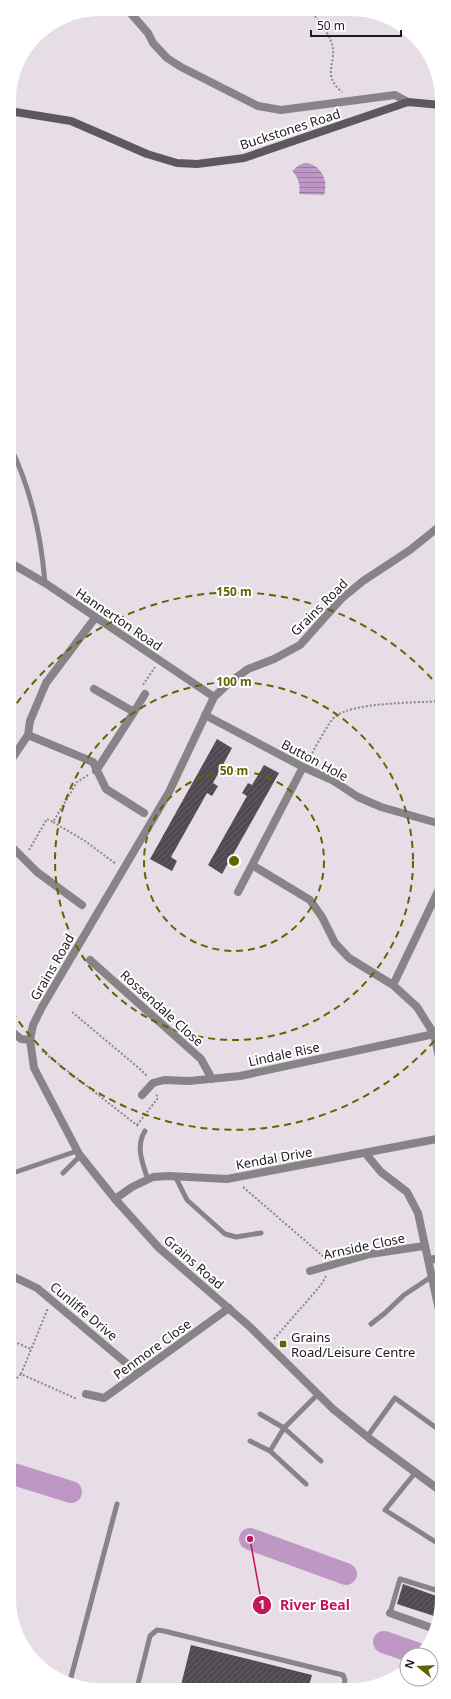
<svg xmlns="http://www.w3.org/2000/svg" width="451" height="1699" viewBox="0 0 451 1699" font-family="'Noto Sans',sans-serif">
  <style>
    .water { fill: url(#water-rules) }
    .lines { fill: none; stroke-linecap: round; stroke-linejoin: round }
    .river { stroke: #be97c5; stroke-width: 22 }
    .building { fill: url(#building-hatch) }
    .path { stroke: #8d868e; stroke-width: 2; stroke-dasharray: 2 2; stroke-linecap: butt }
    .service { stroke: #878488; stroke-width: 5 }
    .minor { stroke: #878488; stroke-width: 8 }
    .tertiary { stroke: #878488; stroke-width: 8 }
    .secondary { stroke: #5d585e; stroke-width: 8 }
    .ring { fill: none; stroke: #626400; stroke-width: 2; stroke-dasharray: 7 5 }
    .poi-dot { fill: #626400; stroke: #fff; stroke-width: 1.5 }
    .labels { text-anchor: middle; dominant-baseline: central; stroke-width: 4; stroke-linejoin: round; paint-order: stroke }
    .street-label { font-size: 13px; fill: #1e1b1f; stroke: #fff }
    .poi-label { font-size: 13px; fill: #1e1b1f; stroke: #fff; text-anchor: start }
    .centre { fill: #626400; stroke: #fff; stroke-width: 2 }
    .ring-label { font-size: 12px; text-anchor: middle; font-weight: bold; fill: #626400; stroke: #fff; stroke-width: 4; stroke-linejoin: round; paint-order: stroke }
    .leader { fill: none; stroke: #c2185b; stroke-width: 1.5 }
    .callout-dot { fill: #c2185b; stroke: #fff; stroke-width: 1.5 }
    .mark-label { font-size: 12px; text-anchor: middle; font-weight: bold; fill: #fff }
    .callout-label { font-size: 14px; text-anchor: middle; font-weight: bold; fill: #c2185b; stroke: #fff; stroke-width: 4; stroke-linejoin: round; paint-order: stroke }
  </style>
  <defs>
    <pattern id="water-rules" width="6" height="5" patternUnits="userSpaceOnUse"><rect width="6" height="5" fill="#be97c5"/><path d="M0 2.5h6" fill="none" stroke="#9a7a9f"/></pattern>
    <pattern id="building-hatch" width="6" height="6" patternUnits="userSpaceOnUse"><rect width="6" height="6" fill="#504951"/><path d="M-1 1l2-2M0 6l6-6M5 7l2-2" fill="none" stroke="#666066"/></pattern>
  </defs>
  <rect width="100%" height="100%" fill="#e6dde7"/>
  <!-- water -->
  <path class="water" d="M305,163C321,164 329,181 324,195L299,194C301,185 298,177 292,171L299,165Z"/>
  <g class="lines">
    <!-- river -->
    <path class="river" d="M10,1473L71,1492
      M250,1539L346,1574
      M384,1642L421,1655"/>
  </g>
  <!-- building -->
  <path class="building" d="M217,739L232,748L213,783L218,786L212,796L207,793L171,857L177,861L172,871L150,859Z
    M264,765L279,773L222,874L208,865L247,796L242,793L248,783L252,785Z
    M403,1584L442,1598V1605L437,1617L397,1604Z
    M191,1645L312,1675L308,1689H180Z"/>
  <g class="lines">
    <!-- path -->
    <path class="path" d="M310,10C317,19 327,30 331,41C339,62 320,74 342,92
      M143,685L155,667
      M308,760C314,751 329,720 336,716C355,702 416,703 441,701
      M88,775L77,782L53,822L85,841L116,864
      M29,850L47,819L53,822
      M72,1012L140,1069L147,1076
      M42,1051L138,1126
      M137,1125L158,1098L156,1094
      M243,1187L324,1257
      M274,1339L321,1285L326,1276
      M10,1340L31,1349
      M21,1374L48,1308
      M10,1380L14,1381L21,1374L77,1399"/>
    <!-- service -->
    <path class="service" d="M9,444C31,488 41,534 45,583
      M145,1131C135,1147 143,1164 148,1180
      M63,1173L80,1156
      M10,1174L77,1151
      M175,1176L187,1200L225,1234L236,1237L261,1233
      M371,1324L385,1313L404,1295L431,1277
      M260,1414L284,1428L321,1461
      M367,1437L395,1398L442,1432
      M250,1441L270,1451L306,1484
      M270,1451L284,1428L318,1394
      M415,1473L385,1510L442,1546
      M390,1613L400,1579L442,1592
      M70,1681L117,1504
      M137,1688L150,1636L157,1630L164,1631L343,1675L345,1680L343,1689"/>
    <!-- minor -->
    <path class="minor" d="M127,9L148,33L153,43L167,58L181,67L258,106L281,110L395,95L408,102
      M9,562L45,583L214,697
      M94,689L134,712L96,771
      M134,712L145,694
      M205,715L303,767L332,780L358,797L381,807L441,824
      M28,735L93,762L106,789L144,813
      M9,763L28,735L30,721L46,683L95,618
      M9,844L37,872L82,905
      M252,865L310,900L322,917L335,943L349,958L393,985L417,1007L434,1034L442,1071
      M238,892L303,767
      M90,960L201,1059L212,1079
      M393,985L442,883
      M10,1030L21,1039L30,1040
      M142,1095L153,1083L164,1080L189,1081L240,1076L434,1034
      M366,1154L381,1172L407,1192L418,1213L442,1324
      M115,1199L132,1187L153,1177L169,1176L227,1179L442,1138
      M428,1260L442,1258
      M310,1271L370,1254L424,1246
      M10,1275L37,1288L138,1373
      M86,1394L104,1398L229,1308
      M390,1613L432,1628"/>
    <!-- tertiary -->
    <path class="tertiary" d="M441,525L410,550L363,581L341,599L300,645L274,659L248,669L230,682L214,697L169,792L42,1007L33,1025L30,1040L34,1068L79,1154L115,1199L159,1248L249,1326L333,1409L370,1439L442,1492"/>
    <!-- secondary -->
    <path class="secondary" d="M9,111L71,121L147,154L177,163L197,164L244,158L408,102L441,105"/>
  </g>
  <!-- distance rings -->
  <g class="ring">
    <circle cx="234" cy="861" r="90"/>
    <circle cx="234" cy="861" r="179"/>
    <path d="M442 1032A269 269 0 0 1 10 1009M10 713A269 269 0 0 1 440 688"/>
  </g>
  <!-- markers -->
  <rect class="poi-dot" x="279" y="1340" width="8" height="8" rx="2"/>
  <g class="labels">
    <!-- street labels -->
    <g class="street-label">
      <text transform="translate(290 129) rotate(-18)">Buckstones Road</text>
      <text transform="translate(319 607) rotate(-45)">Grains Road</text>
      <text transform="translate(119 619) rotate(34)">Hannerton Road</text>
      <text transform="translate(315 760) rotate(28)">Button Hole</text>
      <text transform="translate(52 967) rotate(-60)">Grains Road</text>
      <text transform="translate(162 1008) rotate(42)">Rossendale Close</text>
      <text transform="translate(284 1054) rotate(-12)">Lindale Rise</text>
      <text transform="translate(274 1158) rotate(-10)">Kendal Drive</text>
      <text transform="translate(364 1246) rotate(-12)">Arnside Close</text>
      <text transform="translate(194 1262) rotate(41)">Grains Road</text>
      <text transform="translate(84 1311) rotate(40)">Cunliffe Drive</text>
      <text transform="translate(152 1349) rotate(-36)">Penmore Close</text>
    </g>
    <!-- poi labels -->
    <g class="poi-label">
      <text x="291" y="1337">Grains<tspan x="291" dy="15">Road/Leisure Centre</tspan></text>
    </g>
  </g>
  <!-- crop -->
  <path d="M0 0H451V1699H0ZM100 16H351A84 84 0 0 1 435 100V1599A84 84 0 0 1 351 1683H100A84 84 0 0 1 16 1599V100A84 84 0 0 1 100 16Z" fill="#fff" fill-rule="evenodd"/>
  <circle cx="234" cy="861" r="6" class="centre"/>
  <g class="ring-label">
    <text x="234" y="596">150 m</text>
    <text x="234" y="686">100 m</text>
    <text x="234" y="775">50 m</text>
  </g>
  <!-- callouts -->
  <path class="leader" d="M250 1539L262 1605"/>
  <g class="callout-dot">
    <circle cx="250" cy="1539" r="4"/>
    <circle cx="262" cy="1605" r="10"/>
  </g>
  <g class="mark-label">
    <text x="262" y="1609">1</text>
  </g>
  <g class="callout-label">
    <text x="315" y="1610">River Beal</text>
  </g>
  <!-- north arrow -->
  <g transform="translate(419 1667) rotate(288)"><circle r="19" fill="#ffffff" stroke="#a5a4a5"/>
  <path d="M0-3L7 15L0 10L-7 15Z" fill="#626400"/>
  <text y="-6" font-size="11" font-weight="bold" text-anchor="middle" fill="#1e1b1f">N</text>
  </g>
  <!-- scale -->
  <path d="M311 30v6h90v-6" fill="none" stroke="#1e1b1f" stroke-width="2"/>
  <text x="317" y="30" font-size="12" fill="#1e1b1f" stroke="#ffffff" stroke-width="3" paint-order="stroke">50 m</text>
</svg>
